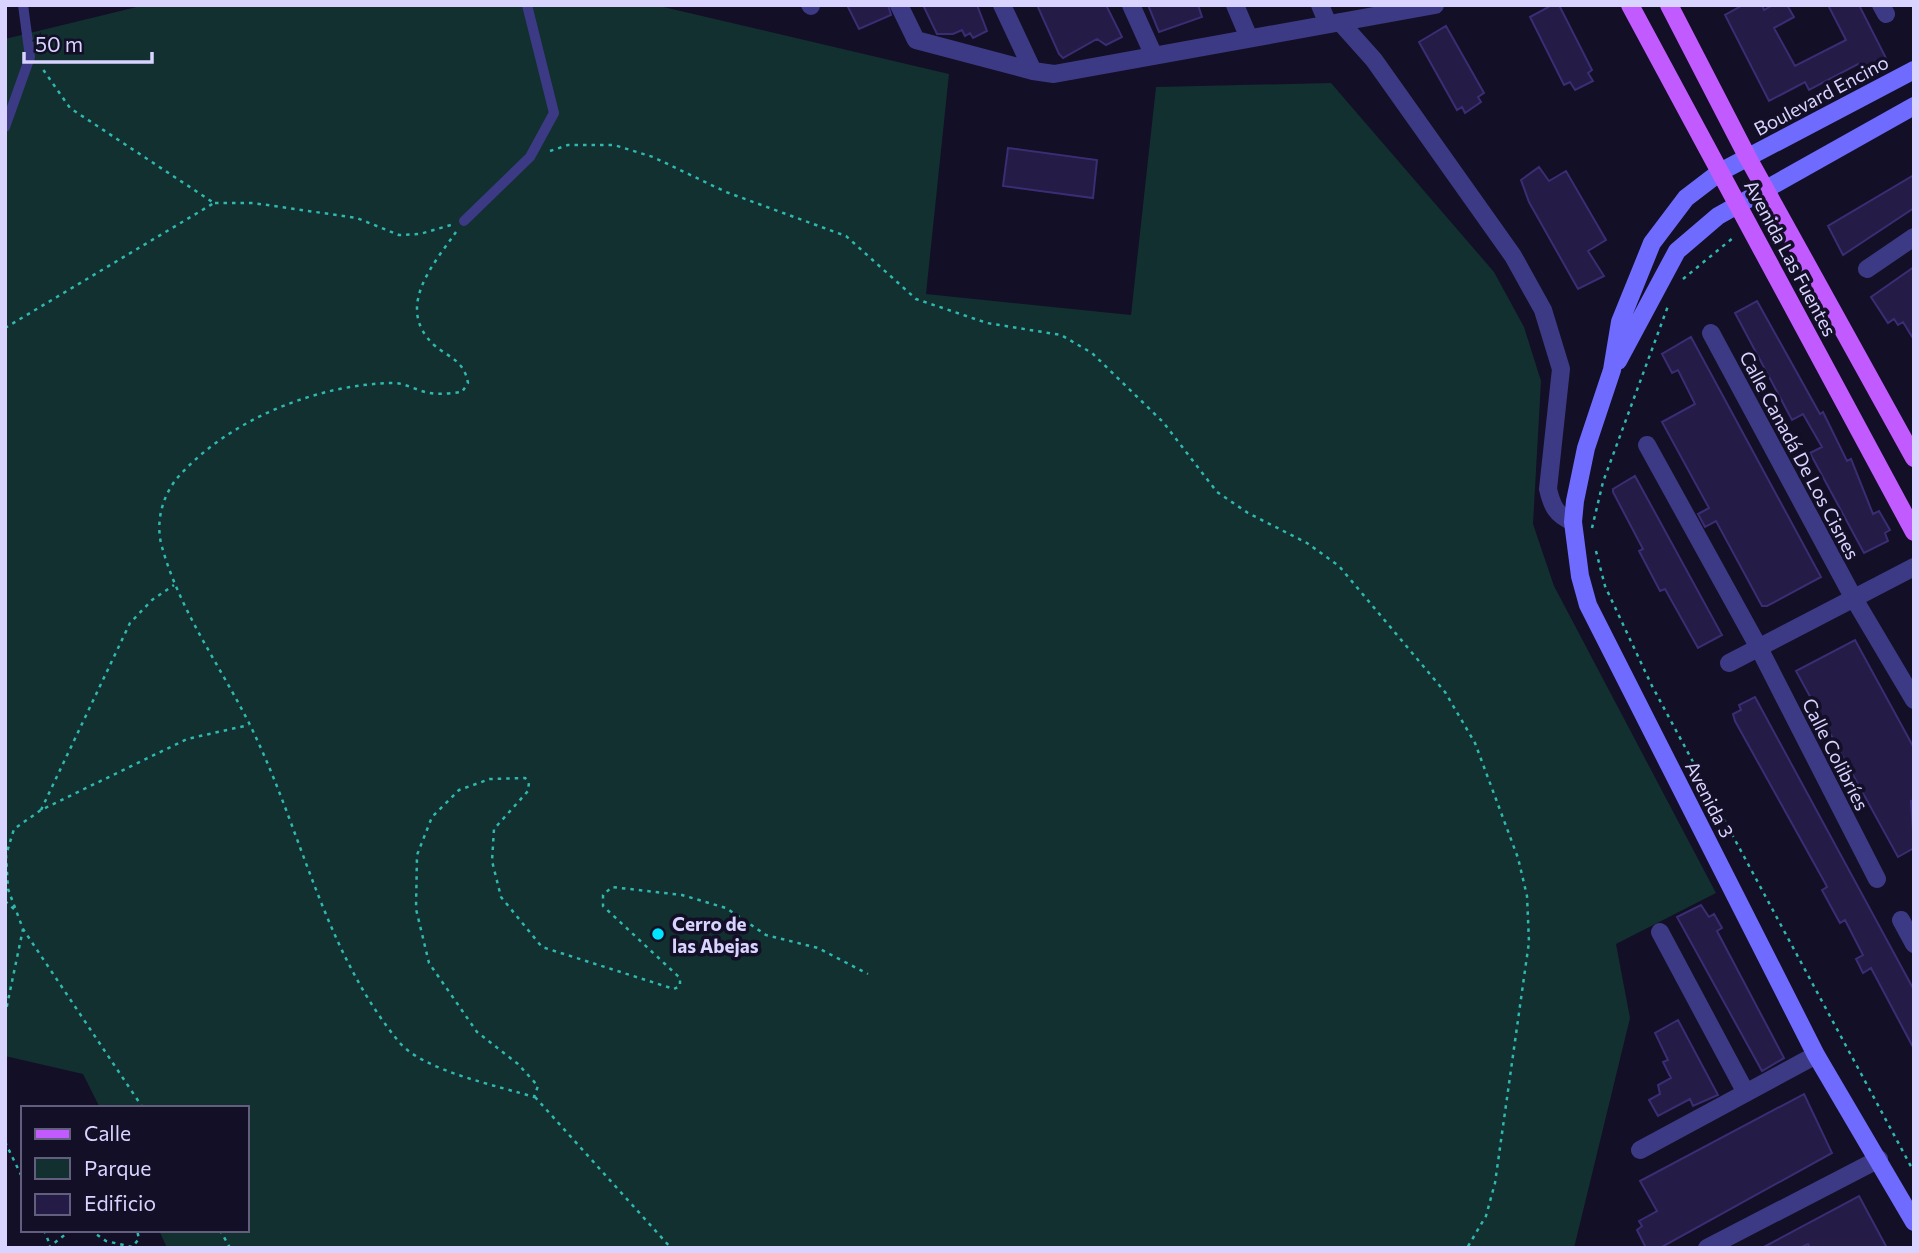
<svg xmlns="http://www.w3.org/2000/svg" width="1919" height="1253" viewBox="0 0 1919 1253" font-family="Commissioner,sans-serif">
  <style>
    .green { fill: #12302f }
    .building { fill: #241b47; stroke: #3b2d73; stroke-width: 2 }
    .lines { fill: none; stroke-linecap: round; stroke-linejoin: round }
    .path { stroke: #2fb8b0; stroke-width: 2.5; stroke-dasharray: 3.5 5; stroke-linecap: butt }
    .lane { stroke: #3d3a85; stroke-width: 10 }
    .street { stroke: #3d3a85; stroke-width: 18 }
    .secondary { stroke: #6f6bff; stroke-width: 18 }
    .primary { stroke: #c25bff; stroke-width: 18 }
    .poi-dot { fill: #00e5ff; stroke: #130f26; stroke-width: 2.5 }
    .labels { text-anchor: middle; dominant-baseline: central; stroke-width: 7; stroke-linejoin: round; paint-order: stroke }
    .street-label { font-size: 19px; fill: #d9d4ff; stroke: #130f26 }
    .poi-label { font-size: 19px; font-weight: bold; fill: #d9d4ff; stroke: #130f26; text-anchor: start }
  </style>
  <rect width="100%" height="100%" fill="#130f26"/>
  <!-- green -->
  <path class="green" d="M145,5H655L949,74L926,294L1131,315L1156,87L1331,83L1494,272L1524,327L1541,381L1533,524L1554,586L1716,893L1616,944L1630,1018L1574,1248H167L159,1230H247V1108H100L83,1074L5,1056V39Z"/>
  <!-- building -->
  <path class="building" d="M847,5H888L891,15L859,29Z
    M923,5H977L987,31L973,38L970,33L965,36L962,30L953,34H937Z
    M1037,5H1106L1122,37L1106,45L1097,39L1063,58L1059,54Z
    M1148,5H1198L1202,17L1159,32Z
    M1552,5H1559L1592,70L1588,73L1593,81L1575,90L1570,82L1564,85L1530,17Z
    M1743,5H1762L1764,10L1773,5H1787L1794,17L1774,28L1795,66L1846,40L1828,5H1859L1888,62L1865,75L1858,64L1809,90L1805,82L1769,101L1725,15Z
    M1446,26L1484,93L1478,97L1481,102L1465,113L1462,107L1457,110L1419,42Z
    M1008,148L1097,160L1093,198L1003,186Z
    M1539,167L1549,181L1566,171L1606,240L1588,251L1604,276L1578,289L1529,202L1521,180Z
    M1914,175V208L1843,255L1828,226Z
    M1914,267V340L1903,322L1898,325L1894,319L1888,323L1871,297Z
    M1757,301L1820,414L1823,412L1847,461L1851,459L1873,514L1879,511L1890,530L1885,533L1888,541L1864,553L1810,453L1822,447L1803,414L1792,420L1735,313Z
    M1691,337L1821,577L1767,606H1762L1716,521L1705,527L1698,514L1709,508L1662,422L1695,404L1678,370L1672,373L1662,354Z
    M1635,476L1722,635L1698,648L1665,589L1660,591L1639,551L1643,549L1613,492V489Z
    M1855,640L1914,748V800L1911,801L1914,848L1898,857L1796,671Z
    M1755,697L1914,990V1049L1871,968L1863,973L1856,959L1863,955L1845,920L1840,923L1829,903L1822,890L1827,887L1825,883L1735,721L1733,714L1741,710L1739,705Z
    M1701,905L1709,917L1714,914L1722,928L1717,931L1784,1058L1762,1071L1677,917Z
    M1678,1020L1718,1095L1693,1106L1690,1099L1658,1116L1649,1100L1660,1094L1658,1085L1671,1078L1663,1062L1668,1060L1655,1033Z
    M1804,1094L1832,1153L1660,1248H1646L1637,1230L1642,1226L1639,1221L1657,1211L1640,1181Z
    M1859,1196L1887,1248H1810L1808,1244L1800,1248H1762Z"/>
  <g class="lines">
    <!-- path -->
    <path class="path" d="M550,151L568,145H614L653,157L726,192L846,236L916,299L987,323L1061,335L1092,353L1163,422L1217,492L1248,513L1307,543L1339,566L1445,692L1475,743L1518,858L1527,896L1529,942L1495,1183L1486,1216L1467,1248
      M215,203H253L357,218L399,235L420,234L451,225
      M456,232C432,266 395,308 434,345C449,358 464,360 468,383L462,392C452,393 440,395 430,393C417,391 406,383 393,383C318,384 230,419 179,476C162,495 155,523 162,547C180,611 219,664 249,723C302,829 322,948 399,1042C423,1071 499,1086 534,1097L538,1086L518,1064L477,1032L429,963L416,909L417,855L432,817L459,790L490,779L525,778L529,782L528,791L494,829L492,861L501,897L542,947L674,989L680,986V978L603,906V895L612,887L682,895L726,908L766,935L818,948L868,974
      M1683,279L1734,237
      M5,328L214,203L70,108L42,68
      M1592,528L1603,482L1668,306
      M1596,551L1605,586L1651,684L1914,1172
      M41,810L130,623L152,600L174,585
      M5,901L14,909
      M5,1015L23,929
      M535,1097L671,1248
      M143,1108L23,929L8,889L6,855L14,829L41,810L187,739L249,725
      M5,1142L23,1179
      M44,1230L50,1245
      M90,1230L106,1241L132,1247L139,1239L137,1230
      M220,1230L230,1248
      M48,1248L71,1230"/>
    <!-- lane -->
    <path class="lane" d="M5,127L30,57L23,5
      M464,221L530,157L554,113L527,5"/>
    <!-- street -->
    <path class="street" d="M810,5L811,6
      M899,5L916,40L1033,71L1054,74L1435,5
      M1002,5L1033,71
      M1131,5L1154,56
      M1235,5L1249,38
      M1320,5L1328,24
      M1881,5L1886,14
      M1340,22L1374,60L1513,256L1543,310L1561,369L1548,489C1552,506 1556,515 1573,522
      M1867,269L1914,237
      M1711,333L1853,597L1914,700
      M1647,445L1759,648L1877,879
      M1729,663L1914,567
      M1901,920L1914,944
      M1660,932L1746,1093
      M1640,1150L1816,1055
      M1707,1248L1879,1159"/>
    <!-- secondary -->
    <path class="secondary" d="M1914,70L1720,172L1686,198L1652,243L1620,322L1612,370L1586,448L1575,501L1573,522L1580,576L1588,605L1816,1055L1914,1222
      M1618,361L1677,251L1718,216L1914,106"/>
    <!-- primary -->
    <path class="primary" d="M1630,5L1914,532
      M1669,5L1748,158L1914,458"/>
  </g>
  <!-- markers -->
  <circle class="poi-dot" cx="658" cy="934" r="7"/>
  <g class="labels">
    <!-- street labels -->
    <g class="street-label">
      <text transform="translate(1821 95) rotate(-28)">Boulevard Encino</text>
      <text transform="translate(1791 258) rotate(62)">Avenida Las Fuentes</text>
      <text transform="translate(1800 455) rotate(62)">Calle Canadá De Los Cisnes</text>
      <text transform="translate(1836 754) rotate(63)">Calle Colibríes</text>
      <text transform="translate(1710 799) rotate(63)">Avenida 3</text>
    </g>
    <!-- poi labels -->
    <g class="poi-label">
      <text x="672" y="923">Cerro de<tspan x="672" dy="22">las Abejas</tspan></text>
    </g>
  </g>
  <!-- border -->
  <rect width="1919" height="1253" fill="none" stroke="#d9d4ff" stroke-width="14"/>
  <!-- legend -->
  <rect x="21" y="1106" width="228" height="126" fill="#130f26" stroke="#625e7d" stroke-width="2"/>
  <rect x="35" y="1129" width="35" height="10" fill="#c25bff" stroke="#625e7d" stroke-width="2"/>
  <text x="84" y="1141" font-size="21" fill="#d9d4ff">Calle</text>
  <rect x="35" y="1158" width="35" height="21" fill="#12302f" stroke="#625e7d" stroke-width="2"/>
  <text x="84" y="1176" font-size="21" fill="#d9d4ff">Parque</text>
  <rect x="35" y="1194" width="35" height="21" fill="#241b47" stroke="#625e7d" stroke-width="2"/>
  <text x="84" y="1211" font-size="21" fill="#d9d4ff">Edificio</text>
  <!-- scale -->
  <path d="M24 52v10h128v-10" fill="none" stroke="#d9d4ff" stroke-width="3.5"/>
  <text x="35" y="52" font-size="21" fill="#d9d4ff" stroke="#130f26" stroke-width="5" paint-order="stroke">50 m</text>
</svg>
